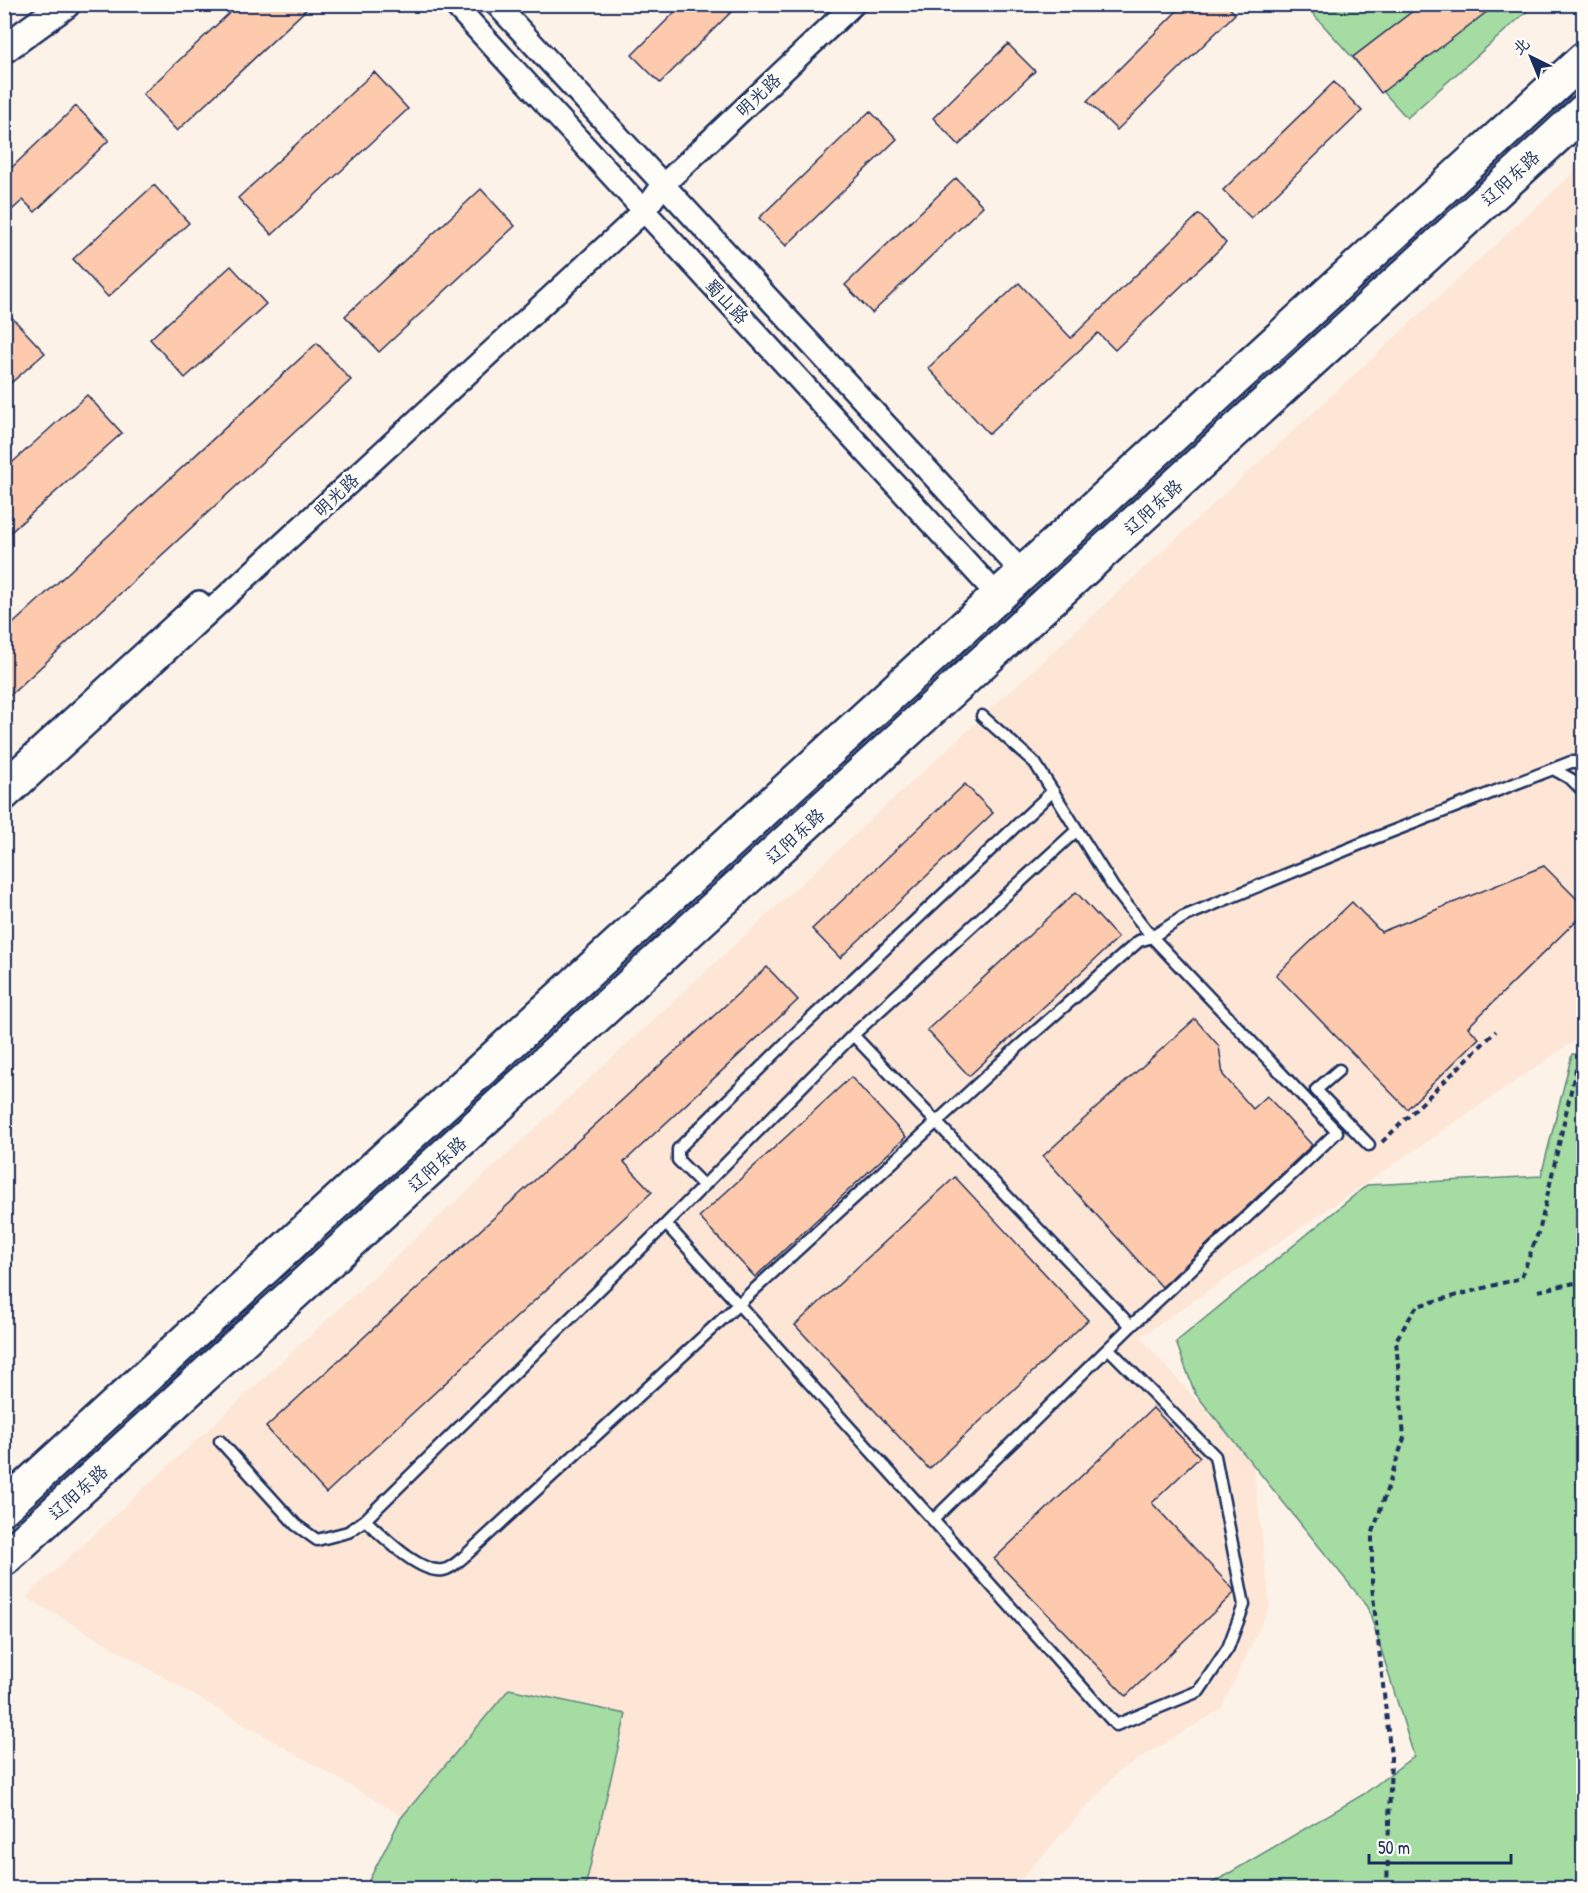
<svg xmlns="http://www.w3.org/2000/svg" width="1588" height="1893" viewBox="0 0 1588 1893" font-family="'Patrick Hand','LXGW WenKai TC',sans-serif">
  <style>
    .built { fill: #fde6d6 }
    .green { fill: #a4dca1; stroke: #608680; stroke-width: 1.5 }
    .building { fill: #fdcaad; stroke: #1b2f5e; stroke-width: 1.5 }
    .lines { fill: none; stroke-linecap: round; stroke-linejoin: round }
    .service-casing { stroke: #1b2f5e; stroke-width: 15 }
    .minor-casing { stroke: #1b2f5e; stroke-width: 26 }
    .tertiary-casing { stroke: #1b2f5e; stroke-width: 32 }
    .primary-casing { stroke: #1b2f5e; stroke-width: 38 }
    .path { stroke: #1b2f5e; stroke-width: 4; stroke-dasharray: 6 4.5; stroke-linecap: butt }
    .service { stroke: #fdfcf7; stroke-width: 10 }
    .minor { stroke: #fdfcf7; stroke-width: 21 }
    .tertiary { stroke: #fdfcf7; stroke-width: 27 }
    .primary { stroke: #fdfcf7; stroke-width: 33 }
    .labels { text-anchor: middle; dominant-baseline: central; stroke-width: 6; stroke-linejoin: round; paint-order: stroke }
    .street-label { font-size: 18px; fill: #1b2f5e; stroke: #fdfcf7 }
  </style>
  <rect width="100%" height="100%" fill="#fdf2e8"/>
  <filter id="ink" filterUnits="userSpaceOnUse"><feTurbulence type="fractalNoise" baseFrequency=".0167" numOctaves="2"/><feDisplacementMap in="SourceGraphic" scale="12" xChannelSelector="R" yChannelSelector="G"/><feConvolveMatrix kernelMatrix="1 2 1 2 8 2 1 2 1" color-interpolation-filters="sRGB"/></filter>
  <g filter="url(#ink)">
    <!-- built -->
    <path class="built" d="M1583,164V1035L1140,1337L1253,1463L1270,1606L1221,1709L1119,1771L1013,1888H526L26,1597Z"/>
    <!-- green -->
    <path class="green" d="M1305,5H1534L1407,118Z
      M1572,1054L1584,1055L1583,1888H1204L1364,1794L1414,1756L1368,1607L1195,1393L1176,1342L1367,1185L1541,1176Z
      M509,1689L626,1714L585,1888H365L401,1818Z"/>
    <!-- building -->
    <path class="building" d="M239,4H312L177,131L143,94Z
      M683,4H739L660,83L632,55Z
      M1184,4H1226L1235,14L1117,130L1087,101Z
      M1422,4H1497L1381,93L1353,57Z
      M1008,44L1035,71L959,145L933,118Z
      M374,72L408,109L272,235L238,198Z
      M1334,82L1362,111L1251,218L1223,190Z
      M76,106L109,140L35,212L23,200L4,217V175Z
      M870,111L897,139L786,246L759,218Z
      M956,178L983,206L872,313L845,285Z
      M154,185L189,223L108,297L73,259Z
      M481,189L515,226L379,352L345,316Z
      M1199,214L1226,243L1115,350L1098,333L989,434L928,368L1019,283L1071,338Z
      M231,266L266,304L185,378L150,339Z
      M4,309L45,353L4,389Z
      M317,343L351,380L4,701V632Z
      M87,395L122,433L4,538V470Z
      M965,784L993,813L840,958L812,929Z
      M1544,866L1584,906V913L1468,1027L1479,1038L1407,1109L1276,975L1352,902L1381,932Z
      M1076,892L1118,938L969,1076L927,1030Z
      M767,967L798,1000L624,1162L652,1192L326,1493L266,1427Z
      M1195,1019L1219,1046L1223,1075L1253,1109L1267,1096L1312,1145L1162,1287L1043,1156Z
      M851,1077L906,1137L755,1277L699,1217Z
      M955,1177L1088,1320L929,1469L795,1325Z
      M1153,1408L1200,1457L1152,1503L1233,1589L1234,1593L1126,1696L994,1559Z"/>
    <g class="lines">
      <defs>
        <path id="service" d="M1553,769L1571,779L1584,792
          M1077,830L853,1035L666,1224L933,1520L1131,1326
          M853,1035L1131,1326L1337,1132L1152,937L1113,887L1035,763L982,716
          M1339,1070L1316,1090L1369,1145
          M704,1186L678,1160V1149L800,1029L1053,791
          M220,1441L296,1525L317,1540L348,1532L365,1520L666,1224
          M365,1520C382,1535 419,1574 443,1570C451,1569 460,1560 466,1555L1018,1047L1139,941L1152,937L1183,917L1375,838L1571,762H1584
          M933,1520L1116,1725L1199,1691L1228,1648L1244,1605L1215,1456L1109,1349"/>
        <path id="minor" d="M454,4L999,597
          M496,4L1024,574
          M4,781L199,602
          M4,801L644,211L663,185L854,4"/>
        <path id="tertiary" d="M4,49L66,4"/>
        <path id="primary" d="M4,1507L1584,59
          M4,1559L1584,111"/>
      </defs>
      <!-- service casing -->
      <use href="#service" class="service-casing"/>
      <!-- minor casing -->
      <use href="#minor" class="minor-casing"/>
      <!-- tertiary casing -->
      <use href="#tertiary" class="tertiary-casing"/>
      <!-- primary casing -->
      <use href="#primary" class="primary-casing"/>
      <!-- path -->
      <path class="path" d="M1382,1142L1496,1031
        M1538,1291L1584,1281
        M1387,1888L1391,1757L1372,1586V1535L1404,1438L1396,1340L1417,1306L1521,1278L1540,1228L1584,1033"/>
      <!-- service -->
      <use href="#service" class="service"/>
      <!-- minor -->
      <use href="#minor" class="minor"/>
      <!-- tertiary -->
      <use href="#tertiary" class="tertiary"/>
      <!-- primary -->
      <use href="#primary" class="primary"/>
    </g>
  </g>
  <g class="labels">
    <!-- street labels -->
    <g class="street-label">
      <text transform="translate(758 95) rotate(-43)">明光路</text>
      <text transform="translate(1510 178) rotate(-43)">辽阳东路</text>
      <text transform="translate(727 301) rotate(47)">蜀山路</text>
      <text transform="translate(336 495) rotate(-43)">明光路</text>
      <text transform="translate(1153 507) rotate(-43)">辽阳东路</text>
      <text transform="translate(795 836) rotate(-43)">辽阳东路</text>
      <text transform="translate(437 1164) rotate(-43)">辽阳东路</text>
      <text transform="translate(78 1492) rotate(-42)">辽阳东路</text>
    </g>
  </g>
  <!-- margin -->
  <rect width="1588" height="1893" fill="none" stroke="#fdfcf7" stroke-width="24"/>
  <rect x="12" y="12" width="1564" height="1869" fill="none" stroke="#1b2f5e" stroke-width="2" filter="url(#ink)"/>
  <!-- north arrow -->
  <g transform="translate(1531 57) rotate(317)" stroke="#fdfcf7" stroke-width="4.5" paint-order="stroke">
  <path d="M0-4.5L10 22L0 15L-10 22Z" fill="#1b2f5e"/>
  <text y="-9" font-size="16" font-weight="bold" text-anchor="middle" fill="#1b2f5e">北</text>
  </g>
  <!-- scale -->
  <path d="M1369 1854v9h142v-9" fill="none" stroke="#1b2f5e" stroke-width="3"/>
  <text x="1378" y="1854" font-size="18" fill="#1b2f5e" stroke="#fdfcf7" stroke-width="4.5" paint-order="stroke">50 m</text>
</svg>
